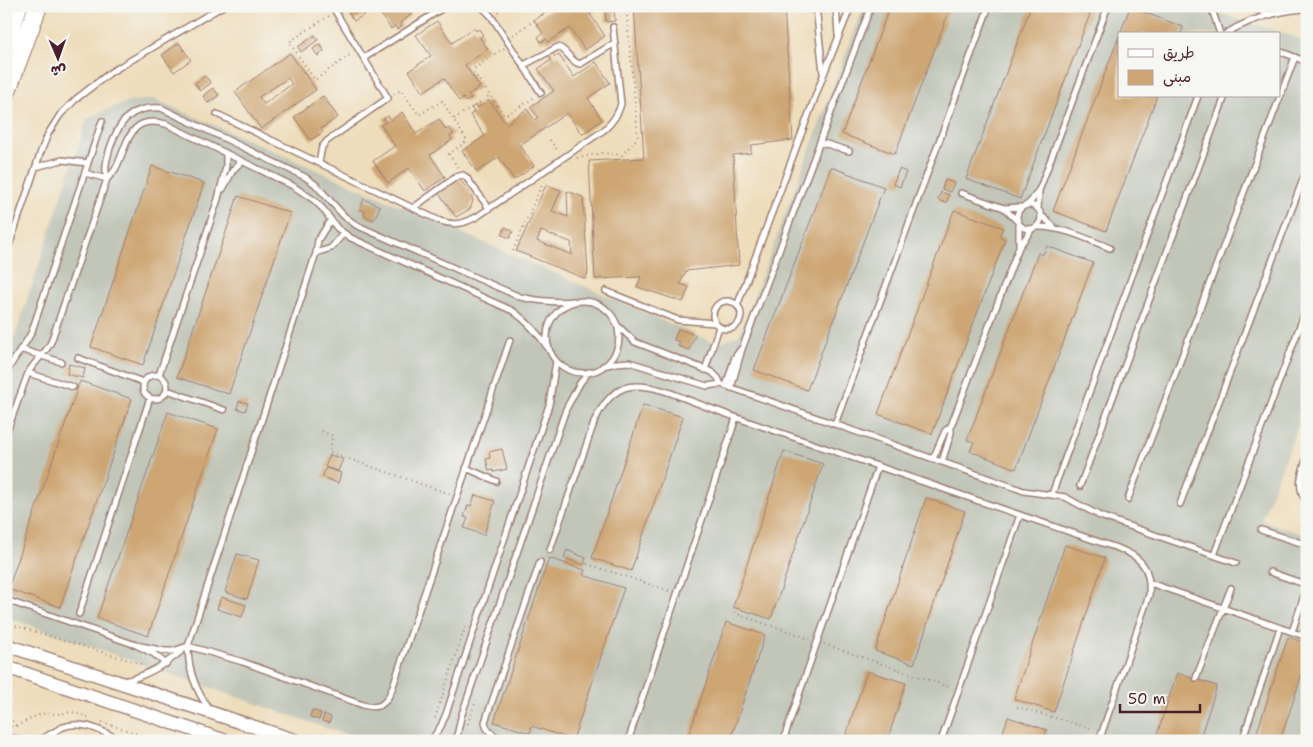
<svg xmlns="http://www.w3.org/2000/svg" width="1313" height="747" viewBox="0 0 1313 747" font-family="'Shantell Sans','Playpen Sans Arabic',sans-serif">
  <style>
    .industrial { fill: #c2c6b9; fill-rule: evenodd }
    .building { fill: #cda673; fill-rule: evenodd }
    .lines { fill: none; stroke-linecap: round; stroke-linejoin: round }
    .service-casing { stroke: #9c7e73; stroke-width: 8 }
    .minor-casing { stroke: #9c7e73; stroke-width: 12 }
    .tertiary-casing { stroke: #9c7e73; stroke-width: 15 }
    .motorway-casing { stroke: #9c7e73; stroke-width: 20 }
    .path { stroke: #9c7e73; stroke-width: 2; stroke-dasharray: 1 4; stroke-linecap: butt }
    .service { stroke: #fff; stroke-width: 5 }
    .minor { stroke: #fff; stroke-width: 10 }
    .tertiary { stroke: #fff; stroke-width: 12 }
    .motorway { stroke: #fff; stroke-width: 18 }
  </style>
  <rect width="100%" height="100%" fill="#f6f6f2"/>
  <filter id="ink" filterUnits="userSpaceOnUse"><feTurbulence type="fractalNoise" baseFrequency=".02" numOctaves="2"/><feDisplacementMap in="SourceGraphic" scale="10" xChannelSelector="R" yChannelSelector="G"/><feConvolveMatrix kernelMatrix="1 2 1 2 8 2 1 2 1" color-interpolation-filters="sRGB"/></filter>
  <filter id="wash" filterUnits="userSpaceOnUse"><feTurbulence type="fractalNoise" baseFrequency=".0096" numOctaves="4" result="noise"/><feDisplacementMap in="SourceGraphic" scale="20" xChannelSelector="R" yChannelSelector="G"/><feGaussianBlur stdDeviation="1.12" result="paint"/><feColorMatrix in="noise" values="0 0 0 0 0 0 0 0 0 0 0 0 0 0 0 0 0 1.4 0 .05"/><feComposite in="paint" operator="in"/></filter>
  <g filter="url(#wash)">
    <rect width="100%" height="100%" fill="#edb"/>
    <!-- industrial -->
    <path class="industrial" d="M864,6H1196L1307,41V403L1261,520L1307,536V741H447L429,736L419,741H364L6,617V364L87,119L111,108L132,101L154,99L717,344L740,334ZM1119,34H1279V96H1119Z"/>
    <g id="blocks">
      <!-- building -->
      <path class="building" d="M344,6H405L411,15L400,23L402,26L397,30L395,26L391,29L376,7L354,21Z
        M555,6H602L590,14L605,36L585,50L570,28L548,42L546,39L541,42L538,37L543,33L534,20Z
        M634,6H784L793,140L751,145V153L733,155L739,265L686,271L680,284L689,287L683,302L637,287L641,277L595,279L589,161L644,158Z
        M890,6H951L895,154L842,134Z
        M1031,6H1093L1020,199L966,179Z
        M1130,7L1183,27L1181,34H1120Z
        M614,11L615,21L606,22L605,12Z
        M437,21L452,43L474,28L476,31L479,29L483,35L480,38L488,49L465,65L480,87L468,95L471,98L466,102L463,98L459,101L444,78L423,92L409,71L431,56L416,35Z
        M315,35L318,40L301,52L298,47Z
        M1119,36V96H1157L1106,231L1053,211Z
        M179,43L191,60L174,72L162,55Z
        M320,44L324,51L318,56L313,49Z
        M290,53L316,90L261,129L235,92ZM288,78L292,84L264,104L259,97Z
        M553,53L555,57L559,55L574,77L596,62L610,83L588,98L602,120L582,134L567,113L520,145L534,166L514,180L499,157L477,172L462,151L485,136L470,115L474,112L471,108L476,105L478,108L489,100L506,124L527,109L535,120L538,117L530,107L554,91L538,69L551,60L549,56Z
        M205,76L211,83L200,91L195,83Z
        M213,88L219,95L208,103L203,96Z
        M323,96L338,117L321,129L323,132L311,140L294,117Z
        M402,112L416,134L439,119L446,130L449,128L454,134L450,136L452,140L430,155L445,177L425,191L409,168L388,183L373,161L395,146L381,125L386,122L383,119L388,116L391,120Z
        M152,166L204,183L143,365L91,347Z
        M831,167L884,187L807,390L754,370Z
        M899,169L906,172L900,187L893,184Z
        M459,178L471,195L473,201L470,209L456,217L438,192Z
        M945,180L954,183L950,192L942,189Z
        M546,185L561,190L552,211L568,217L567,191L583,197L588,272L586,279L516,251ZM541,231L571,242L572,255L537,241Z
        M941,192L949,195L946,203L938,200Z
        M238,196L290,213L229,394L177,377Z
        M364,199L380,206L374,220L364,216L365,211L360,209Z
        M954,210L1003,228L999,236L1005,239L932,434L878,414Z
        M505,227L513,231L510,238L502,235Z
        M1047,246L1093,263L1016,469L970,451L974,442L967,440L1038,253L1043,255Z
        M678,329L695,335L689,350L678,346L680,342L674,340Z
        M69,364L85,368L83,378L67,374Z
        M80,381L132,399L60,607L8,589Z
        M239,401L248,403L245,411L237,409Z
        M643,405L683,417L631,571L592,558Z
        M168,412L218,429L148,636L97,618Z
        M502,449L507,469L494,472L493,470L489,471L486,459L490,458L489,452Z
        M784,451L823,464L771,619L733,607Z
        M330,455L343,459L338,471L325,467Z
        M326,468L341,473L338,483L322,477Z
        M475,495L495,501L484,535L464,528L468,518L464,517L468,505L471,506Z
        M926,498L965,511L914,664L875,651Z
        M1065,545L1105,558L1054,712L1014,699Z
        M567,550L586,558L584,565L564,558Z
        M237,554L259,560L247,599L225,592Z
        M549,558L585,570L583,575L624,588L573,740L532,726L530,733L494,722Z
        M221,597L246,605L242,617L217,609Z
        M726,622L765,635L730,741H687Z
        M1288,637L1307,643V659L1280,741H1254Z
        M867,671L906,683L887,741H844Z
        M1177,673L1217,686L1199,741H1155Z
        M312,710L321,713L319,720L310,717Z
        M324,714L331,717L329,723L322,721Z
        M1008,717L1047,730L1043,741H1000Z"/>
    </g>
  </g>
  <g filter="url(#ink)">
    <use href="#blocks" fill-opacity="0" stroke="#9c7e73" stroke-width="1"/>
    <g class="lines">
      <defs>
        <path id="service" d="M481,6L491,16L541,93
          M816,6L823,73
          M836,6L838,35
          M1211,6L1220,34
          M1247,6L1270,14
          M1225,34C1249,19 1274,12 1302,9
          M1279,51L1307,62
          M364,58L446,6
          M524,65L558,47C568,50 570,62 580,64L615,43
          M217,114L440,221C455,226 464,224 478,216L604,130C613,122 618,115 621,104L613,27
          M820,142L849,151
          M319,162L322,147L327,141L388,98L332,6
          M36,167L62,160L88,163
          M85,173L107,179
          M107,179C104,167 107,159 110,148C119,121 131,106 161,108L305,177L315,184L344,216L356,225L520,297C538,301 555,303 574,301
          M223,189L233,170L242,161
          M961,193L1004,208L1021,207
          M1017 217a12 12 0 1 1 24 0a12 12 0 1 1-24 0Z
          M1027,205L1032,200L1040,188L1108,6
          M413,208L456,177L463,175L466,177L489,208
          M1004,208L1017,221
          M1038,209L1039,191
          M1041,215L1054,227
          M1019,224V244
          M1036,227C1061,226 1087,239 1110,248
          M316,253L331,248L344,233
          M6,255L40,154L48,134L60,115L76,99L111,72L223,6
          M606,291L678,320L715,323
          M713 315a14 14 0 1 1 28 0a14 14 0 1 1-28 0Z
          M547 337a36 36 0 1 1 72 0a36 36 0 1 1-72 0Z
          M737,306L823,76L851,6
          M618,326L635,342L712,372L718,378L721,384
          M20,349L61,362
          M78,358L143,382
          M603,366L616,363L629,362L707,386L721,384L1024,491L1065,497L1100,516L1236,563
          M705,370L719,327
          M28,373L73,387
          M143 387a12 12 0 1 1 24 0a12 12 0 1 1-24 0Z
          M6,375C12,358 25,347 32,331L102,121
          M159,375L218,199L226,166V153
          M726,386L735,357L741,349
          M731,388L742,349L871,6
          M167,390L224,410
          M835,424L989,6
          M6,434L28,373C35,361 45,354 51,342L107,179C111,175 115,171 117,166C128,142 130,114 166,124L293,186L314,200L323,209L337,228L351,238L513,311C528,322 538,333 548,348
          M1307,458C1301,474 1296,488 1307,503
          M933,459L945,431L951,426
          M942,462L951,433V426L1019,247L1032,229
          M466,468L496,481
          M1080,486L1225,96
          M1052,494L1198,96
          M1128,499L1295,57
          M1180,504L1307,169
          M1261,530L1307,545
          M550,550L595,420C603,403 615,386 636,386C657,386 676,395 694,402C715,410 737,418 758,425C879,467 999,508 1120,549C1143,558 1151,570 1149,595L1099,741
          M1214,555L1307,307
          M1270,572L1307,585
          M1150,583L1307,637
          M6,600L136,645L154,654L166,664
          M79,614L150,398
          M1292,632L1307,587
          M136,645L165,651H173L188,646L243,662L363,705C380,710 386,704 392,689L510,340
          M1196,678L1231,588
          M124,681C147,676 165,665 184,649
          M210,710C195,690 188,670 188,646L316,253L318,240L330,221
          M49,735L62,741
          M39,741C47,736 55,731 63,727C83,719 105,733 123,741
          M431,741L441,726L446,714L549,405L556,361
          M456,741L461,717L566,409L580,383L589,372
          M509,741C498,737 487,735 485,722L540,562
          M628,741L736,418
          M783,741L878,466
          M941,741L1020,515
          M1242,741L1280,628"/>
        <path id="minor" d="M6,739L18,741"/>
        <path id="tertiary" d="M6,645L297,741
          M6,667L226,741"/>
        <path id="motorway" d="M6,43L18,6
          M6,93L38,6"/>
      </defs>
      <!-- service casing -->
      <use href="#service" class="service-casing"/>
      <!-- minor casing -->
      <use href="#minor" class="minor-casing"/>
      <!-- tertiary casing -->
      <use href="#tertiary" class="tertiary-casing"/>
      <!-- motorway casing -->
      <use href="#motorway" class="motorway-casing"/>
      <!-- path -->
      <path class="path" d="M498,12L506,6
        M329,16L289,42L315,80L351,54
        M513,35L545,13L541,6
        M504,48L475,68L474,73L504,115L510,113L535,97
        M394,94L401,90L419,115L442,101L467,141L449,154L459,169
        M454,119L489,96
        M550,140L558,151
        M577,158L602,153L622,155L638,137L626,6
        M513,251L543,182
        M322,431L333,436L329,452L450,494
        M587,564L670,591
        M734,613L810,639
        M6,623L145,665
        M824,644L952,688
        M1017,707L1094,729
        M6,713L16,726
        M435,718L466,625
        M102,722L159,741
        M468,724L476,700
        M6,727L16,726L36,716L46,713L58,714L72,712L91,718
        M308,735L324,741
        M84,741L88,734"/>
      <!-- service -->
      <use href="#service" class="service"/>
      <!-- minor -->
      <use href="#minor" class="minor"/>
      <!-- tertiary -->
      <use href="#tertiary" class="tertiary"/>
      <!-- motorway -->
      <use href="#motorway" class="motorway"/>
    </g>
  </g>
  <!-- margin -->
  <rect width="1313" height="747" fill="none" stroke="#f6f6f2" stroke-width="25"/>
  <!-- legend -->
  <rect x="1118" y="32" width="162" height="65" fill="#f6f6f2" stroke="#b1a0a2"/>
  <rect x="1128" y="49" width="25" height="8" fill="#ffffff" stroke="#b1a0a2"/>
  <text x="1163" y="58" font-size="15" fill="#4a1f2b">طريق</text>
  <rect x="1128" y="70" width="25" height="15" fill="#cda673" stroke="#b1a0a2"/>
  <text x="1163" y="82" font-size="15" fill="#4a1f2b">مبنى</text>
  <!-- north arrow -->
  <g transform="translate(58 58) rotate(178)" stroke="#f6f6f2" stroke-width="4" paint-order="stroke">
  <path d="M0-4L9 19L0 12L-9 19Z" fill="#4a1f2b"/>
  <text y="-8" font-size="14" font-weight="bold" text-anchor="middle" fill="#4a1f2b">ش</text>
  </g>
  <!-- scale -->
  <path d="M1120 704v8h80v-8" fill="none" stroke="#4a1f2b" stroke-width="2.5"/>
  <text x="1128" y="704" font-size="15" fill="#4a1f2b" stroke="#f6f6f2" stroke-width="4" paint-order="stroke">50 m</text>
</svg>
